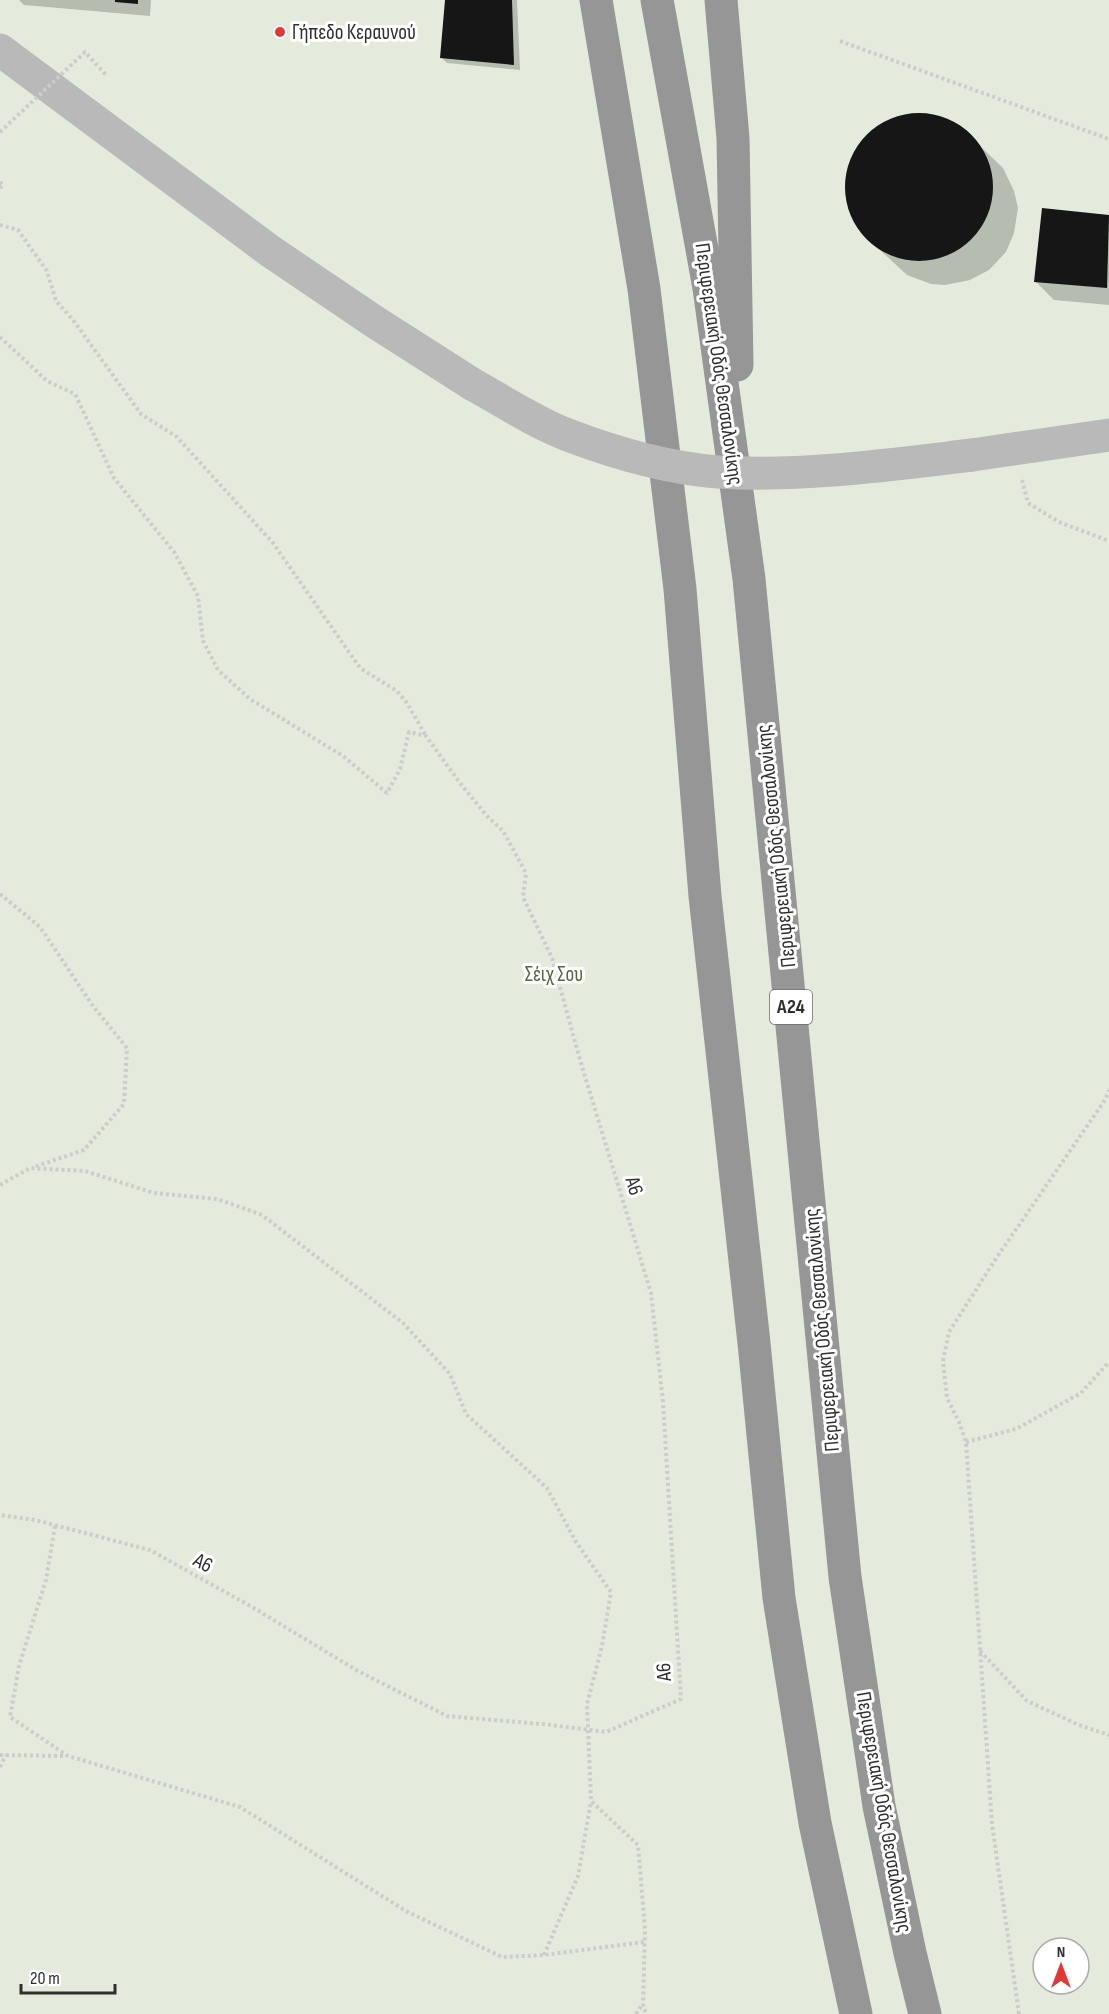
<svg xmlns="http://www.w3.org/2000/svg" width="1109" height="2014" viewBox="0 0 1109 2014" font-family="'Sofia Sans Condensed',sans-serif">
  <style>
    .green { fill: #e4ebdd; fill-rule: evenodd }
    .shadow { fill: #0003 }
    .building { fill: #161616 }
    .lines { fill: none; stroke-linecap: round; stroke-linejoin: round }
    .path { stroke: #ccc; stroke-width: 4; stroke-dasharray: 3 3; stroke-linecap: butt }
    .secondary { stroke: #b9b9b9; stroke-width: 33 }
    .highway { stroke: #969696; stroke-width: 33 }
    .path-bridge { stroke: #ccc; stroke-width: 4; stroke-dasharray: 3 3; stroke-linecap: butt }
    .secondary-bridge { stroke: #b9b9b9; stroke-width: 33 }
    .poi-dot { fill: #df3837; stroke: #fff; stroke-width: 2 }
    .labels { text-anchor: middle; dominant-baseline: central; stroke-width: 6; stroke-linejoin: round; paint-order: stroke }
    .shield { fill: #fff; stroke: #6d6d6d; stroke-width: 1.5 }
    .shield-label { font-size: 20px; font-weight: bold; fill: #2f2f2f }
    .poi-label { font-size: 21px; fill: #2f2f2f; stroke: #fff; text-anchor: start }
    .street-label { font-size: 21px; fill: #2f2f2f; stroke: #fff }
    .park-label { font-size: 21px; fill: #4e693d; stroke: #fff }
  </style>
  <rect width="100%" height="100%" fill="#fff"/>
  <!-- green -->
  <path class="green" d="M0,0H1109V2014H0ZM1043,1948H1079V1984H1043Z"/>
  <!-- shadow -->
  <path class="shadow" d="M19,0H151L150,16L24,5Z
    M447,0H517L520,70L447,63L441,57Z
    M910,115H933L957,124L1003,168L1014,191L1018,208L1014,233L1006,252L989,270L970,280L945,285L931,284L907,275L868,239L853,218L847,195L848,170L857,149L874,130L886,122Z
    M1043,210L1109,216V305L1054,300L1035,281Z"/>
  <!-- building -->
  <path class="building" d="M115,0H138V4L115,2Z
    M445,0H512L514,65L440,58Z
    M845 187a74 74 0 1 1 148 0a74 74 0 1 1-148 0Z
    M1042,208L1109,215L1107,288L1034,282Z"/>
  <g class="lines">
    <!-- path -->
    <path class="path" d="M840,41L1109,139
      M0,182L3,185L0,188
      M0,225L18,230L47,271L56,301L73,320L141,414L177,437L273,543L360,668L397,691L407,703L426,736
      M0,337L47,381L75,394L114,478L174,552L198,596L203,641L218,670L250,699L343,756L387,793L400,769L409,732L426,736L460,783L486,815L503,831L526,873L523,897L552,958L580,1060L651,1293L663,1402L681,1699L606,1732L543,1724L447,1716L358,1671L252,1607L150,1550L35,1520L0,1515
      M1022,480L1028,503L1059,522L1109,541
      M0,894L40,927L93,1006L127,1048L124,1104L84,1150L34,1167
      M0,1185L30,1168L85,1171L154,1193L217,1199L262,1215L403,1323L450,1374L466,1414L547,1488L576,1542L611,1592L602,1646L587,1704L591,1801L638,1845L645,1930L643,2004L646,2014
      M966,1442L1016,1429L1081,1393L1109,1362
      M55,1526L46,1580L19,1666L10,1717L68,1756L240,1807L406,1911L502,1957L544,1955L644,1942
      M980,1651L1027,1701L1079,1725L1109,1735
      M0,1755L65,1756
      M0,1767L6,1755
      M544,1955L578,1876L591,1801
      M636,2014L642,2005
      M1019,2014L992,1824L966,1442L959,1422L947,1398L943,1361L949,1332L995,1260L1105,1100L1109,1090"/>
    <!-- secondary -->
    <path class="secondary" d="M0,50L270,251L375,322L472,384
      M972,455L1109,435"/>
    <!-- highway -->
    <path class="highway" d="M596,0L644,289L680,589L705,896L754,1343L779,1598L815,1823L856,2014
      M657,0L709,288L749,579L845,1577L879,1806L910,1953L925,2014
      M721,0L733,138L737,365"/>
    <!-- path-bridge -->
    <path class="path-bridge" d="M0,132L85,52L107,76"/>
    <!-- secondary-bridge -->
    <path class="secondary-bridge" d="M472,384C503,401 534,422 568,435C615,453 667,468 718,472C803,477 888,465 972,455"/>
  </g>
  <!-- markers -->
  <circle class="poi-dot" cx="280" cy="32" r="6"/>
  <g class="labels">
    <!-- shield labels -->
    <rect class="shield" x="770" y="990" width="42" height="34" rx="4.5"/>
    <g class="shield-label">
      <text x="791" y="1007">Α24</text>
    </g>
    <!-- poi labels -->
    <g class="poi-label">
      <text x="292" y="32">Γήπεδο Κεραυνού</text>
    </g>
    <!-- street labels -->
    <g class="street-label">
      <text transform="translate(719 364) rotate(82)">Περιφερειακή Οδός Θεσσαλονίκης</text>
      <text transform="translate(776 846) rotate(-96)">Περιφερειακή Οδός Θεσσαλονίκης</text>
      <text transform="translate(634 1186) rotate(73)">A6</text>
      <text transform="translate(822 1330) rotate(-95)">Περιφερειακή Οδός Θεσσαλονίκης</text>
      <text transform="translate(203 1563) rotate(29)">A6</text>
      <text transform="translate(664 1672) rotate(-93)">A6</text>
      <text transform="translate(884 1812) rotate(80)">Περιφερειακή Οδός Θεσσαλονίκης</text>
    </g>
    <!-- park labels -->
    <g class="park-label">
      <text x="554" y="974">Σέιχ Σου</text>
    </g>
  </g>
  <!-- north arrow -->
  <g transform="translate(1061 1966)"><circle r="28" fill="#ffffff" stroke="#acacac" stroke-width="1.5"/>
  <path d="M0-4.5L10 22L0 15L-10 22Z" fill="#df3837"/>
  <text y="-9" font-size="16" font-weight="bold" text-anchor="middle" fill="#2f2f2f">N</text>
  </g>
  <!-- scale -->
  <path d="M21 1984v9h94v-9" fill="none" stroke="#2f2f2f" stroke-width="3"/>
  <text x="30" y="1984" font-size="18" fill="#2f2f2f" stroke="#ffffff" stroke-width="4.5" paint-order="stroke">20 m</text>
</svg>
